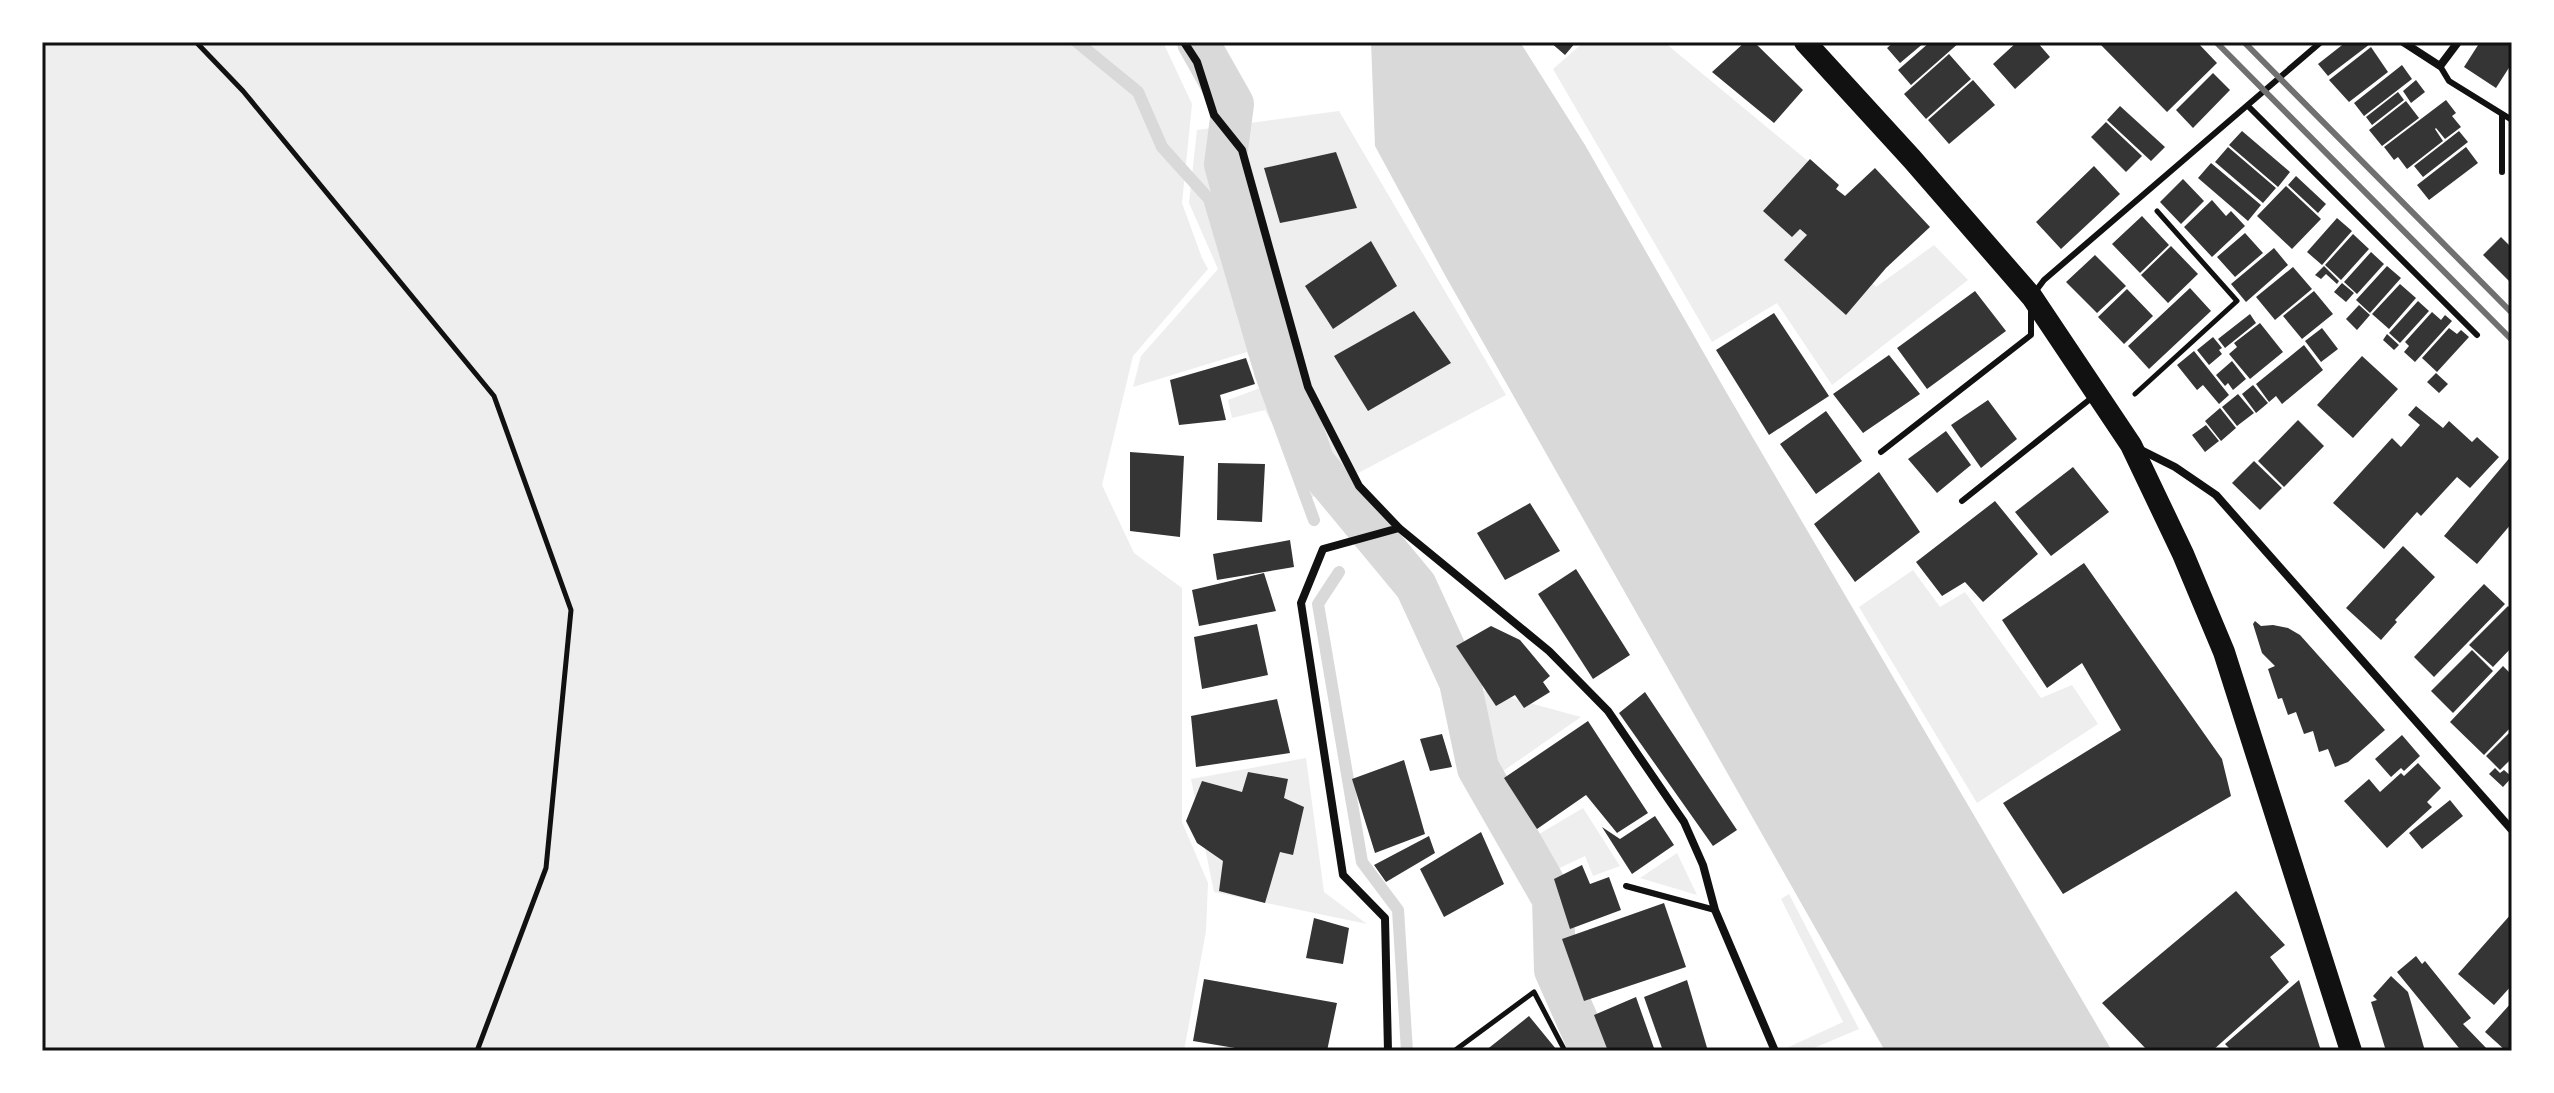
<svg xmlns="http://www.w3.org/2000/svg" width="2554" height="1093" viewBox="0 0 2554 1093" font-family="'Space Grotesk',sans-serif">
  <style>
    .green { fill: #eee }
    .water { fill: #d9d9d9 }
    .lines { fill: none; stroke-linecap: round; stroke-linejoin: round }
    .stream { stroke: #d9d9d9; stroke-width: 12 }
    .canal { stroke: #d9d9d9; stroke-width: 42 }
    .building { fill: #353535 }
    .path { stroke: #111; stroke-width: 5 }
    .service { stroke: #111; stroke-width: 6 }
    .minor { stroke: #111; stroke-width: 8 }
    .trunk { stroke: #111; stroke-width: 22 }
    .rail { stroke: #707070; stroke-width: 6 }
    .neatline { fill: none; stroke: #111; stroke-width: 3 }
  </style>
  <rect width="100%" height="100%" fill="#fff"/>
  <!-- green -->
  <path class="green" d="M42,42H1163L1192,104L1182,203L1202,258L1208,269L1133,356L1102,485L1134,553L1182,588V822L1208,883L1206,931L1184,1051H42Z
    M1584,42H1664L1838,186L1808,213L1876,287L1934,245L1968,280L1832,385L1777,303L1712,342L1553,69Z
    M1339,111L1506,395L1311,498L1265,410L1232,418L1228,400L1260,388L1247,352L1133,387L1141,356L1218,269L1189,203L1197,130Z
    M1913,570L1940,607L1965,592L2041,698L2072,685L2098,724L1977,803L1859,607Z
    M1471,687L1581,717L1496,776Z
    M1306,758L1324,892L1367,924L1214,892L1191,779Z
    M1583,808L1620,866L1593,876L1585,856L1549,873L1529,840Z
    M1677,853L1697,895L1640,878Z
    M1789,894L1859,1029L1807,1051H1780L1843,1022L1781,899Z"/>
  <!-- water -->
  <path class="water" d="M1371,42H1520L1585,145L1725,390L2112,1051H1885L1446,277L1375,146Z"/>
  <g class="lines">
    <!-- stream -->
    <path class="stream" d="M1077,42L1138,92L1162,147L1209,199L1261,376L1314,520
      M1339,572L1318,604L1362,862L1398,910L1407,1051"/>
    <!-- canal -->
    <path class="canal" d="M1198,42L1233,104L1225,164L1276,353L1314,463L1416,586L1460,682L1478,768L1553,899L1555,970L1591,1051"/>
  </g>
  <!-- building -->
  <path class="building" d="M1550,42H1576L1565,55Z
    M1745,42H1754L1803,90L1774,123L1712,72Z
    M1894,42H1925L1900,63L1887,48Z
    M1930,42H1960L1911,85L1898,70Z
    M2017,42H2037L2050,57L2015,89L1993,64Z
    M2098,42H2197L2217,63L2167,112Z
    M2346,42L2370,44L2328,76L2318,64Z
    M2480,42H2512V63L2496,88L2464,67Z
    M2371,47L2388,72L2349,102L2329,80Z
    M1949,54L1971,79L1926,119L1904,94Z
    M2402,65L2412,79L2364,116L2354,103Z
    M2213,73L2230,90L2193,128L2176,110Z
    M1973,80L1995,105L1949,144L1928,120Z
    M2416,80L2425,92L2411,103L2403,91Z
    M2398,92L2404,100L2372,125L2366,117Z
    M2446,100L2456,113L2452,116L2461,127L2445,139L2436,128L2435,129L2443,141L2407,169L2398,157L2394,160L2384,147Z
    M2406,101L2419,118L2382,146L2369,130Z
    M2120,106L2165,147L2151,161L2107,120Z
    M2106,122L2142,156L2126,172L2091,137Z
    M2242,131L2290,172L2278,187L2229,145Z
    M2459,131L2468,142L2423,177L2414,166Z
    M2228,147L2276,188L2263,203L2215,162Z
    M2466,147L2478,163L2429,200L2417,185Z
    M1336,152L1357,208L1280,223L1264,168Z
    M1810,159L1839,185L1836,189L1845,196L1875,168L1930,227L1886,268L1846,315L1784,260L1807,235L1800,229L1792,237L1763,211Z
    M2211,163L2261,205L2248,221L2198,178Z
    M2094,166L2120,194L2061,249L2036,222Z
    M2296,176L2326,204L2318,213L2288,185Z
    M2183,179L2204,201L2181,224L2160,202Z
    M2286,186L2321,219L2292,249L2257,216Z
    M2212,200L2226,216L2231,211L2245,226L2212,257L2184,227Z
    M2142,216L2169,245L2140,273L2112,244Z
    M2337,218L2352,231L2322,265L2307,252Z
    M2245,233L2263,253L2235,277L2217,257Z
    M2353,234L2369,249L2341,280L2325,265Z
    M2501,237L2512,248V284L2483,255Z
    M1371,241L1397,286L1333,329L1305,286Z
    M2171,246L2198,274L2168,303L2141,275Z
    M2274,248L2288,265L2246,302L2231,284Z
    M2371,252L2384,264L2357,294L2344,282Z
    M2095,255L2126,286L2097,313L2066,282Z
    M2324,266L2339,281L2337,284L2326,274L2321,279L2315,275Z
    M2387,266L2401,278L2370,313L2356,300Z
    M2293,267L2312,289L2275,320L2256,297Z
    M2342,283L2354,293L2346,302L2334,292Z
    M2400,284L2416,298L2389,329L2372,314Z
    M2190,288L2211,311L2149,369L2128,346Z
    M2127,289L2153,316L2124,344L2098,317Z
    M1975,291L2006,331L1927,389L1897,348Z
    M2314,291L2333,314L2302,339L2283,316Z
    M2418,301L2429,311L2400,343L2389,333Z
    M2359,305L2370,315L2357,330L2346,319Z
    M1414,311L1451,363L1368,411L1334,356Z
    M2432,312L2441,320L2445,315L2452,321L2415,362L2404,352L2409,346L2405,342Z
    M1774,313L1829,396L1769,435L1716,350Z
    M2250,314L2256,323L2225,348L2218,339Z
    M2260,323L2283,352L2250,379L2229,354L2237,347L2234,343Z
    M2322,328L2338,349L2321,362L2305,341Z
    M2449,328L2457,334L2461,330L2469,337L2437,372L2422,358Z
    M2387,334L2399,345L2394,350L2383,340Z
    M2213,337L2222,348L2219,350L2222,354L2209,365L2197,350Z
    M2304,345L2323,370L2282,404L2276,396L2269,402L2256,384Z
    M2194,351L2229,395L2219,404L2203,385L2197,390L2177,365Z
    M1889,355L1920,394L1863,433L1833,394Z
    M2362,356L2398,389L2353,438L2317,405Z
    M1246,358L1255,384L1220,395L1226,420L1179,425L1170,380Z
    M2232,361L2246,379L2233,390L2228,383L2225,386L2216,375Z
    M2436,373L2448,384L2439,393L2427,382Z
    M2253,385L2268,403L2256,413L2242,394Z
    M2238,394L2254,413L2237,426L2222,407Z
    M1988,400L2017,439L1981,468L1951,425Z
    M2416,406L2443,428L2449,421L2472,442L2477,437L2499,457L2470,488L2457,477L2421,516L2417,512L2384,549L2333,503L2392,438L2401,447L2420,425L2408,415Z
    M2220,408L2236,428L2221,441L2205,421Z
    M1826,411L1862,461L1816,494L1780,444Z
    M2298,420L2324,446L2284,487L2258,461Z
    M2206,425L2219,441L2205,452L2192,435Z
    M1946,431L1971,465L1937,493L1908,459Z
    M1130,452L1184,456L1180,537L1130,531Z
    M2512,455V523L2477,564L2444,536Z
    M2254,461L2282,488L2260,510L2232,483Z
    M1218,463L1265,464L1262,522L1217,520Z
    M2073,467L2109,512L2051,556L2015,512Z
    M1879,472L1920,532L1855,582L1814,524Z
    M1995,501L2038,554L1983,602L1965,582L1942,596L1916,562Z
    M1530,503L1560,551L1505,580L1477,533Z
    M1290,540L1294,567L1217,580L1213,554Z
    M2403,546L2435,577L2395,620L2397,622L2381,640L2346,608Z
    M2084,563L2222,759L2231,796L2063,894L2003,803L2121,730L2082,663L2047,688L2002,620Z
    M1576,569L1630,655L1593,679L1538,594Z
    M1264,573L1276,611L1199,626L1192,590Z
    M2484,584L2505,604L2434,677L2414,657Z
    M2508,606L2512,610V647L2493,667L2469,645Z
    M2255,621L2261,626L2273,625L2288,628L2300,635L2385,730L2348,762L2335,767L2328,749L2319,752L2313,731L2304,734L2296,712L2288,715L2282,698L2278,699L2268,669L2275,666L2262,653L2253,624Z
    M1257,624L1268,675L1202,689L1194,637Z
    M1491,626L1520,640L1550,676L1543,682L1550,692L1524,708L1515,695L1496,706L1456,646Z
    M2472,650L2493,671L2453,713L2431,691Z
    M2503,666L2512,675V726L2484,755L2450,722Z
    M1645,692L1737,830L1713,846L1619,713Z
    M1277,699L1290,753L1196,767L1191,716Z
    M1588,721L1648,813L1617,833L1586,795L1537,829L1504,778Z
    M2512,730V758L2500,770L2486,756Z
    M1442,734L1452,767L1430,771L1420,739Z
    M2402,735L2420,756L2404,771L2401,768L2391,777L2375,759Z
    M1404,760L1425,834L1375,853L1352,779Z
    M2418,763L2441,788L2427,802L2432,807L2387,848L2344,801L2369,779L2380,792L2401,773L2404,776Z
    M2495,768L2500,773L2504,770L2512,777L2503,787L2489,774Z
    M1248,772L1288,779L1284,798L1304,807L1293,855L1280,852L1265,903L1219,891L1223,861L1197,843L1186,821L1202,781L1242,792Z
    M2450,800L2463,816L2422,849L2409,833Z
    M1655,816L1674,845L1632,874L1602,827L1620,839Z
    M1481,832L1504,884L1444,917L1420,869Z
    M1429,836L1435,853L1386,882L1374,865Z
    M1582,865L1590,884L1609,877L1621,910L1570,929L1554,879Z
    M2236,891L2285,945L2270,957L2289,982L2212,1051H2148L2102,1003Z
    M1664,903L1686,967L1584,1001L1562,939Z
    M2512,913V985L2494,1005L2458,974Z
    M1314,918L1349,928L1343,964L1306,958Z
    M2416,956L2422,964L2425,961L2471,1018L2463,1024L2489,1051H2456L2459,1048L2397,972Z
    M2391,976L2408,992L2425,1051H2386L2371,1002L2377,1000L2373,996Z
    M1204,979L1337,1003L1327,1051H1253L1193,1041Z
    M1687,980L1708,1051H1663L1644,997Z
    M2299,980L2321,1051H2232L2225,1044Z
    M1636,997L1655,1051H1608L1594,1015Z
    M2512,1002V1051H2506L2485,1032Z
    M1529,1016L1556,1049L1554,1051H1485Z"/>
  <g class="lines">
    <!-- path -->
    <path class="path" d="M196,42L243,91L494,396L571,610L546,868L477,1051
      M2135,394L2237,301L2157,211
      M1454,1051L1534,992L1565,1051"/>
    <!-- service -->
    <path class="service" d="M2440,66L2449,81L2512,120
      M2248,106L2477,335
      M2502,172V114
      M2035,292L2044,280L2321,42
      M1881,452L2031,335V310
      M1962,501L2094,396
      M1626,886L1715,910"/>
    <!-- minor -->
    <path class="minor" d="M1184,42L1197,62L1214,115L1242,150L1308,387L1359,486L1399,528L1549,651L1608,711L1684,822L1703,865L1715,910L1775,1051
      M2403,42L2440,66L2458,42
      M2137,448L2175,467L2216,495L2512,830
      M1388,1051L1385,918L1343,875L1301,603L1323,549L1399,528"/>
    <!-- trunk -->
    <path class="trunk" d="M1805,42L1912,159L2032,297L2131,445L2183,554L2224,652L2351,1051"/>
    <!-- rail -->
    <path class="rail" d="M2216,42L2512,340
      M2244,42L2512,313"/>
  </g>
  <!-- border -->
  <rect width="2554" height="1093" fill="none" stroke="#ffffff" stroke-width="88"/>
  <rect x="44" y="44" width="2466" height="1005" class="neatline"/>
</svg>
